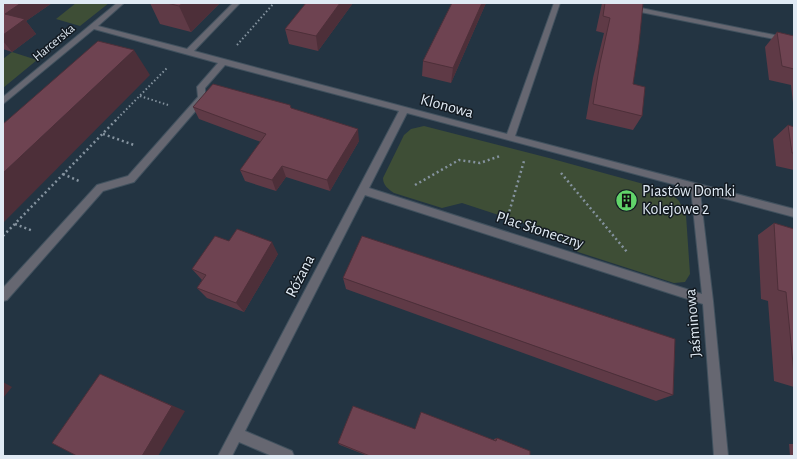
<svg xmlns="http://www.w3.org/2000/svg" width="797" height="459" viewBox="0 0 797 459" font-family="'Alegreya Sans',sans-serif">
  <style>
    .green { fill: #3e4e36 }
    .lines { fill: none; stroke-linecap: round; stroke-linejoin: round }
    .minor-casing { stroke: #41515e; stroke-width: 2 }
    .path-far1 { stroke: #85939f; stroke-width: 2; stroke-dasharray: 1.5 2.5; stroke-linecap: butt }
    .path { stroke: #85939f; stroke-width: 2.5; stroke-dasharray: 2 3; stroke-linecap: butt }
    .minor { fill: #666771; fill-rule: evenodd }
    .wall { fill: #5f3a46 }
    .shaded-wall { fill: #4d2f39 }
    .building { fill: #6e4351; stroke: #4d2f39 }
    .labels { text-anchor: middle; dominant-baseline: central; stroke-width: 3; stroke-linejoin: round; paint-order: stroke }
    .far-street-label { font-size: 13px; fill: #e0eaf4; stroke: #131a21 }
    .street-label { font-size: 16px; fill: #e0eaf4; stroke: #131a21 }
    .poi-label { font-size: 16px; fill: #e0eaf4; stroke: #131a21; text-anchor: start }
  </style>
  <rect width="100%" height="100%" fill="#233442"/>
  <!-- green -->
  <path class="green" d="M76,3H109L80,26L56,19Z
    M12,52L37,60L3,88V59Z
    M424,126L549,158L669,191L679,201L686,215L690,274L685,282L674,283L578,252L557,234L511,219L462,203L442,208L394,193C388,189 383,185 383,178L404,135L411,129Z"/>
  <g class="lines">
    <defs>
      <path id="minor" d="M117,3H124L98,26L187,49L233,3H240L194,51L507,134L554,3H560L515,136L794,209V217L700,192L713,301L728,456H714L703,304L365,195L245,431L292,451L294,456H272L239,442L232,456H218L399,111L225,65L205,88V100L134,182L103,191L7,300L3,301V288L97,185L128,176L198,97L197,87L218,63L94,29L3,104V97ZM407,113L691,189L702,294L369,188Z
        M603,3H616L794,39V43L606,5Z"/>
    </defs>
    <!-- minor casing -->
    <use href="#minor" class="minor-casing"/>
    <!-- path-far1 -->
    <path class="path-far1" d="M237,45L274,3
      M140,96L168,105
      M115,121L168,67"/>
    <!-- path -->
    <path class="path" d="M103,134L134,145
      M561,173L627,252
      M63,174L79,181
      M415,185L459,160L480,163L500,156
      M508,216L524,161
      M15,224L33,231
      M3,236L116,120"/>
    <!-- minor -->
    <use href="#minor" class="minor"/>
  </g>
  <!-- wall -->
  <path class="wall" d="M3,3H52L26,21L36,34L12,52L3,49Z
    M150,3H220L191,32L160,24Z
    M306,3H353L318,51L289,44L285,29Z
    M486,3L451,83L422,76L423,61Z
    M602,3H643L633,84L642,116L633,130L586,119L593,78L604,33L596,31Z
    M777,32L794,36V112L791,85L769,80L765,47Z
    M193,107L291,108L359,141L330,191L286,177L276,191L245,181L240,170L261,142L199,119Z
    M788,125L794,127V170L776,166L773,139Z
    M774,223L794,229V387L774,381L768,301L761,299L758,235Z
    M229,241L278,254L244,312L207,298L197,288L202,280L192,269Z
    M343,278L673,395L656,401L346,289Z
    M415,429L494,440V439L497,438L530,456H368L340,445L338,443Z
    M789,444H794V456H790Z"/>
  <!-- shaded-wall -->
  <path class="shaded-wall" d="M21,3H52L26,21L36,34L12,52L3,41V35L5,14Z
    M183,3H220L191,32L179,6Z
    M340,3H353L318,51L316,36Z
    M482,3H486L451,83L453,68Z
    M134,50L150,75L3,223V173Z
    M358,129L359,141L330,191L327,180Z
    M282,166L286,177L276,191L272,180Z
    M272,242L278,254L244,312L236,303Z
    M100,374L116,381L185,411L158,456H142Z
    M3,382L12,387L3,398Z"/>
  <!-- building -->
  <path class="building" d="M3,3H21L5,14L25,19L3,35Z
    M167,3H183L179,6Z
    M306,3H340L316,36L285,29Z
    M452,3H482L453,68L423,61Z
    M605,3H643L639,44L633,84L645,87L642,116L593,104L600,63L610,18L603,16Z
    M777,32L794,36V69L782,66Z
    M98,41L134,50L3,173V124Z
    M213,84L290,105L291,108L358,129L327,180L282,166L272,180L240,170L266,134L193,107Z
    M788,125L794,127V153H792Z
    M774,223L794,229V374L786,292L778,290Z
    M237,229L272,242L236,303L197,288L206,275L192,269L215,236L229,241Z
    M362,236L675,339L673,395L343,278Z
    M100,374L172,406L142,456H77L52,443Z
    M353,406L415,429L421,412L496,441L497,438L530,451V456H370L338,443Z"/>
  <!-- icons -->
  <defs>
    <symbol id="building-disc" viewBox="-11 -11 22 22"><circle r="9.5" fill="#61d46a" stroke="#131a21"/><path d="M-4-6H4V6H1V3H-1V6H-4ZM-2.5-4.3h1.7v1.8h-1.7ZM.8-4.3h1.7v1.8H.8ZM-2.5-1h1.7V.8h-1.7ZM.8-1h1.7V.8H.8Z" fill="#111"/></symbol>
  </defs>
  <g fill-rule="evenodd">
    <use href="#building-disc" x="614" y="188" width="25" height="25"/>
  </g>
  <g class="labels">
    <!-- far-street labels -->
    <g class="far-street-label">
      <text transform="translate(54 43) rotate(-40)">Harcerska</text>
    </g>
    <!-- street labels -->
    <g class="street-label">
      <text transform="translate(447 106) rotate(15)">Klonowa</text>
      <text transform="translate(540 230) rotate(18)">Plac Słoneczny</text>
      <text transform="translate(300 276) rotate(-63)">Różana</text>
      <text transform="translate(693 323) rotate(-95)">Jaśminowa</text>
    </g>
    <!-- poi labels -->
    <g class="poi-label">
      <text x="642" y="191">Piastów Domki<tspan x="642" dy="18">Kolejowe 2</tspan></text>
    </g>
  </g>
  <!-- border -->
  <rect width="797" height="459" fill="none" stroke="#e0eaf4" stroke-width="8"/>
</svg>
